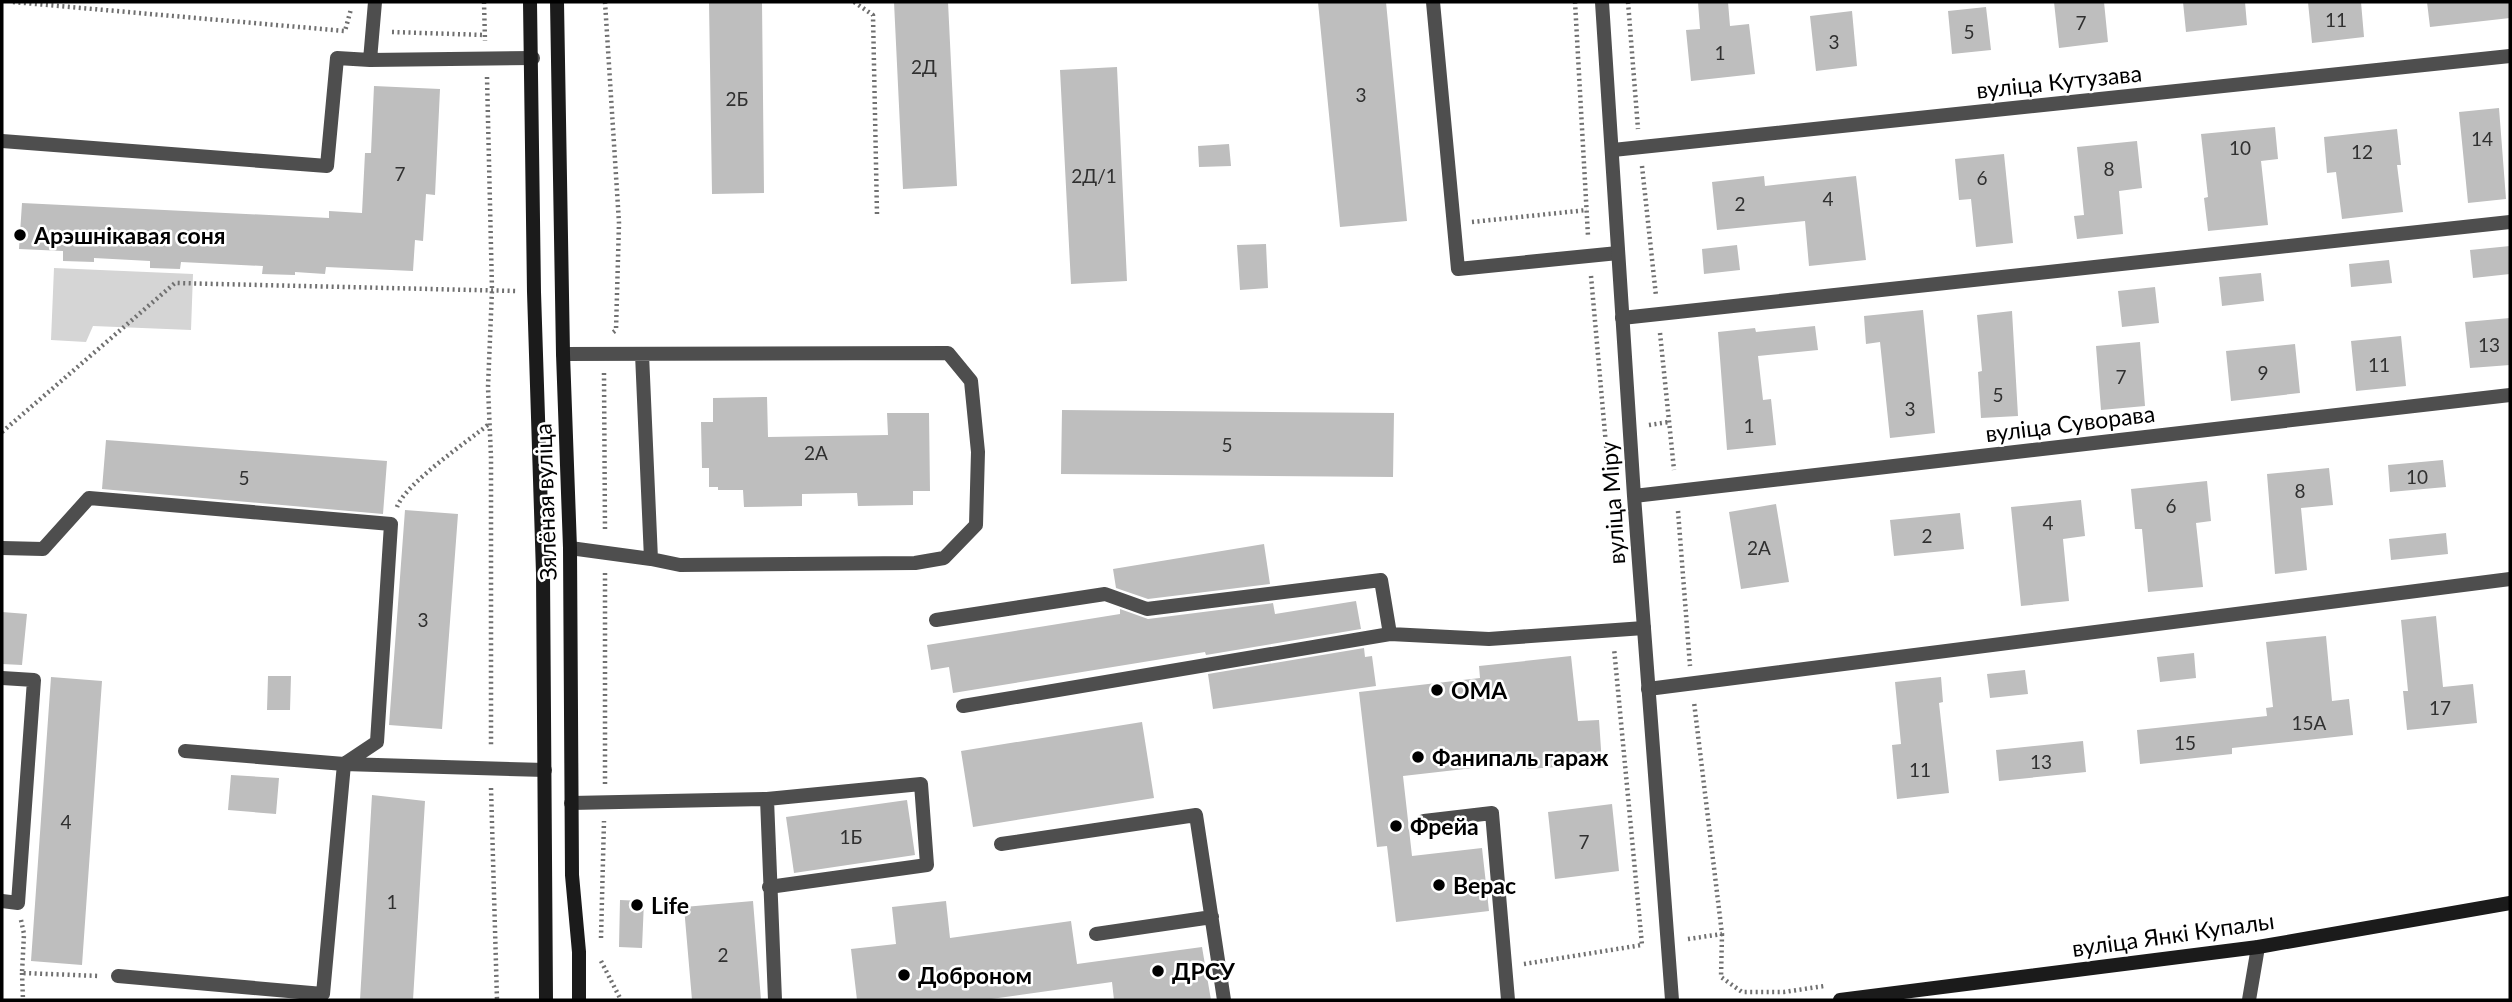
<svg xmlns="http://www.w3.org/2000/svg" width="2512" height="1002" viewBox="0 0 2512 1002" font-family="Lato,sans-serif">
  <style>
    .green { fill: #d5d5d5 }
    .building { fill: #bebebe }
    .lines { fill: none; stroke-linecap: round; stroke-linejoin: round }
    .path { stroke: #707070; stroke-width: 4.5; stroke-dasharray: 2 3.5; stroke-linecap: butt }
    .lane { stroke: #4e4e4e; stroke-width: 14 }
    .street { stroke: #4e4e4e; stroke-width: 14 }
    .secondary { stroke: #1b1b1b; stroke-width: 14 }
    .poi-dot { fill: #000; stroke: #fff; stroke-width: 2.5 }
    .labels { text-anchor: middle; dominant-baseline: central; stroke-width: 5; stroke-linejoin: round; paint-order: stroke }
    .number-label { font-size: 19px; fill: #303030 }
    .street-label { font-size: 23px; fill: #000; stroke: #fff }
    .poi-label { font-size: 23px; font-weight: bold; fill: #000; stroke: #fff; text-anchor: start }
  </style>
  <rect width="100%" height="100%" fill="#fff"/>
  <!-- green -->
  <path class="green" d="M54,268L193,274L191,330L93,326L86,342L51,340Z"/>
  <!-- building -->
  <path class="building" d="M709,2H762L764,193L712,194Z
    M894,2H948L957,186L903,189Z
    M1318,2H1386L1407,221L1340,227Z
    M1698,2H1728L1730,26L1749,24L1755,74L1691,81L1686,30L1700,29Z
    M2054,2H2104L2108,42L2059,48Z
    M2183,2H2245L2247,25L2186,32Z
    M2308,2H2361L2364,37L2312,43Z
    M2427,2H2510V18L2430,27Z
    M1986,7L1991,50L1952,54L1948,11Z
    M1852,11L1857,66L1816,71L1810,16Z
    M1117,67L1127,281L1071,284L1060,70Z
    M374,86L440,89L435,195L426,194L423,241L415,240L413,271L326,267L325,274L295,272V275L262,274L263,266L181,262L180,269L150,268V261L94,258V262L63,261V251L19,249L22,203L329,218V211L362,213L365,153H371Z
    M2499,108L2506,199L2468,203L2459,112Z
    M2275,127L2278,159L2261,161L2268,225L2208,231L2204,198L2208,197L2201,134Z
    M2397,129L2401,165H2397L2403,212L2342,219L2336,172L2327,173L2324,137Z
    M2137,141L2142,188L2119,191L2123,234L2077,239L2074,216L2084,215L2077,147Z
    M1229,144L1231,166L1199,167L1198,146Z
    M2004,154L2013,243L1976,247L1971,199L1959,200L1955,159Z
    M1764,176L1765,186L1856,176L1866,260L1809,266L1805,221L1717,230L1712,182Z
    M1266,244L1268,288L1240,290L1237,245Z
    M1737,245L1740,270L1704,274L1702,249Z
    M2510,246V274L2473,278L2470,250Z
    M2389,260L2392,283L2351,287L2349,264Z
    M2261,273L2264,301L2222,306L2219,277Z
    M2155,287L2159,323L2122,327L2118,291Z
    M1923,310L1935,433L1890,438L1880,342L1866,344L1864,316Z
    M2012,311L2018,416L1981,418L1978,372L1982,371L1977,315Z
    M2510,318V365L2470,368L2465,322Z
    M1815,326L1818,350L1758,356L1763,400L1771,399L1776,445L1727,450L1718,332L1755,328L1756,332Z
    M2401,336L2406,386L2356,391L2351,341Z
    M2140,342L2145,406L2101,410L2096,346Z
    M2295,344L2300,393L2231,401L2226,351Z
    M767,397L768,437L888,435L887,413H929L930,491H913V505L858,506L857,493L802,494V506L744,507L743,490H718V487H709V468H702L701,422H713V398Z
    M1062,410L1394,413L1393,477L1061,474Z
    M106,440L387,461L383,514L102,489Z
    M2443,460L2446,487L2390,492L2388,465Z
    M2329,468L2333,505L2301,508L2307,570L2275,574L2267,474Z
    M2207,481L2211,521L2196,523L2203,587L2148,592L2142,529H2135L2131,489Z
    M2081,500L2085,536L2063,539L2069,601L2021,606L2011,507Z
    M1776,504L1789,582L1741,589L1729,512Z
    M405,510L458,514L442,729L389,725Z
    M1960,513L1964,549L1894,556L1890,520Z
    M2446,533L2448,554L2391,560L2389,539Z
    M1264,544L1270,584L1148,599L1116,588L1113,569Z
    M1356,601L1361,629L1206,655L1205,652L953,693L949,667L931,670L927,645L1120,614V609L1148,619L1273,603L1275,614Z
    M2,612L27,614L22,665L2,664Z
    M2436,616L2443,687L2473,684L2477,723L2407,730L2403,691H2408L2401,620Z
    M2326,636L2332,701L2349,699L2353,735L2232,748V754L2140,764L2137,730L2267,716L2266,708L2273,707L2266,642Z
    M1364,648L1365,657L1372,656L1376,686L1213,709L1208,674Z
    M2194,653L2196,678L2160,682L2157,657Z
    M1571,656L1578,721L1599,720L1602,764L1527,769V762L1403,776L1412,856L1482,848L1489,911L1396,922L1387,846L1377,847L1359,692L1480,678L1479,666Z
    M2025,670L2028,694L1990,698L1987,674Z
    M268,676H291L290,710H267Z
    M51,677L102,681L82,965L31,961Z
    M1941,677L1943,702L1939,703L1949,793L1897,799L1892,745L1901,744L1895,682Z
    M1142,722L1154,798L973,827L961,751Z
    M2083,741L2086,772L1999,781L1996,750Z
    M231,775L279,778L276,814L228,810Z
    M372,795L425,801L413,1000H360Z
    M907,800L915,855L794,873L786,817Z
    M1612,804L1619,871L1555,879L1548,812Z
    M620,900L644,901L642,948L619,947Z
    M753,901L761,1000H692L684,907Z
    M946,901L950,938L1071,921L1077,964L1202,947L1211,1000H1114L1112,982L984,1000H857L851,949L896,944L892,907Z"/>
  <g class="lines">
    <!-- path -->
    <path class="path" d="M13,2L345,31L351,9
      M484,2L485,41
      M605,2L619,223L616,330L611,334
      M854,2L873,15L877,214
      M1575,2L1588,236
      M1628,2L1638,129
      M392,32L485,35
      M487,77L492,290L488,387L491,457V747
      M1642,166L1656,296
      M1472,222L1587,210
      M1591,276L1610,490
      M1660,333L1674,470
      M604,373L605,532
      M1649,425L1669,422
      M2,432L175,283L516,291
      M397,507C405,484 468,441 489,424
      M1678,511L1690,666
      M605,784V572
      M491,788L497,1000
      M21,920L24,934L22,973L100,976
      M1722,934L1721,977L1742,992H1784L1824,986
      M601,938L604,821
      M1688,939L1722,934L1694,702
      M601,961L621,1000
      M1524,964L1642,945L1614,648
      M22,973L23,1000"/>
    <!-- lane -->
    <path class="lane" d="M1433,2L1458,269L1618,253
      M370,60L375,2
      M2,141L327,166L337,58L370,60L533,58
      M1622,318L2510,222
      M563,354L948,353L971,381L978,452L976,525L944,558L915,563L680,565L651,559L642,354
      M2,548L43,549L89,498L391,524L377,742L344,764L545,770
      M570,548L651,559
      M936,620L1105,594L1147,609L1381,580L1390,634L1489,639L1644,628
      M2,678L34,680L18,903L2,901
      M1648,689L2510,579
      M963,706L1390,634
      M571,803L767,799
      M1424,821L1492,813L1508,1000
      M1001,844L1196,815L1224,1000
      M769,887L927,865L921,784L767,799L775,1000
      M1096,934L1212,917
      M118,976L323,994L344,764L185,751"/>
    <!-- street -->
    <path class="street" d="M1602,2L1634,496L1672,1000
      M1613,150L2510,56
      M1634,496L2510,395
      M2249,1000L2258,947"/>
    <!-- secondary -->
    <path class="secondary" d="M530,2L534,292L543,573L546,1000
      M557,2L563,354L570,548L572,875L579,952V1000
      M1840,1000L2258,947L2510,903"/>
  </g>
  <!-- markers -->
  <g class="poi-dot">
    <circle cx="20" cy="235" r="7"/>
    <circle cx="1437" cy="690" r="7"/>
    <circle cx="1418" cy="757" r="7"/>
    <circle cx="1396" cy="826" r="7"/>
    <circle cx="1439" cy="885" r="7"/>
    <circle cx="637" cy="905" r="7"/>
    <circle cx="1158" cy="971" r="7"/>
    <circle cx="904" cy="975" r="7"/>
  </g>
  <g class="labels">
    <!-- number labels -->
    <g class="number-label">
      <text x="2336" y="19">11</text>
      <text x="2081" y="22">7</text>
      <text x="1969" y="31">5</text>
      <text x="1834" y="41">3</text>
      <text x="1720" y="52">1</text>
      <text x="924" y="66">2Д</text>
      <text x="1361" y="94">3</text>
      <text x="737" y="98">2Б</text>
      <text x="2482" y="138">14</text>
      <text x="2240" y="147">10</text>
      <text x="2362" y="151">12</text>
      <text x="2109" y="168">8</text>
      <text x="400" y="173">7</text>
      <text x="1094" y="175">2Д/1</text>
      <text x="1982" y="177">6</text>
      <text x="1828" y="198">4</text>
      <text x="1740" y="203">2</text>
      <text x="2489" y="344">13</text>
      <text x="2379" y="364">11</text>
      <text x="2263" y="372">9</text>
      <text x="2121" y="376">7</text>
      <text x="1998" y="394">5</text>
      <text x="1910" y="408">3</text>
      <text x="1749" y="425">1</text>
      <text x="1227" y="444">5</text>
      <text x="816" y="452">2А</text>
      <text x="2417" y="476">10</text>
      <text x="244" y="477">5</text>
      <text x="2300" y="490">8</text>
      <text x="2171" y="505">6</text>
      <text x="2048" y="522">4</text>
      <text x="1927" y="535">2</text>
      <text x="1759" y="547">2А</text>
      <text x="423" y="619">3</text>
      <text x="2440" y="707">17</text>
      <text x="2309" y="722">15А</text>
      <text x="2185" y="742">15</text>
      <text x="2041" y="761">13</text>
      <text x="1920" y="769">11</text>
      <text x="66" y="821">4</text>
      <text x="851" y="836">1Б</text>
      <text x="1584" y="841">7</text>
      <text x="392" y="901">1</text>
      <text x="723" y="954">2</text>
    </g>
    <!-- street labels -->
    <g class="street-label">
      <text transform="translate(2059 81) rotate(-6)">вуліца Кутузава</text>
      <text transform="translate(2070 423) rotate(-7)">вуліца Суворава</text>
      <text transform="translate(545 502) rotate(-92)">Зялёная вуліца</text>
      <text transform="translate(1612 503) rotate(-94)">вуліца Міру</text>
      <text transform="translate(2173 934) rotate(-8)">вуліца Янкі Купалы</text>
    </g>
    <!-- poi labels -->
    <g class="poi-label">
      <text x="34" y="235">Арэшнікавая соня</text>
      <text x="1451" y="690">ОМА</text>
      <text x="1432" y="757">Фанипаль гараж</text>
      <text x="1410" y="826">Фрейа</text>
      <text x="1453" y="885">Верас</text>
      <text x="651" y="905">Life</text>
      <text x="1172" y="971">ДРСУ</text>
      <text x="918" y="975">Доброном</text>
    </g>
  </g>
  <!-- border -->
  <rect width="2512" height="1002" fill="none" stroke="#000000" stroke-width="7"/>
</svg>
